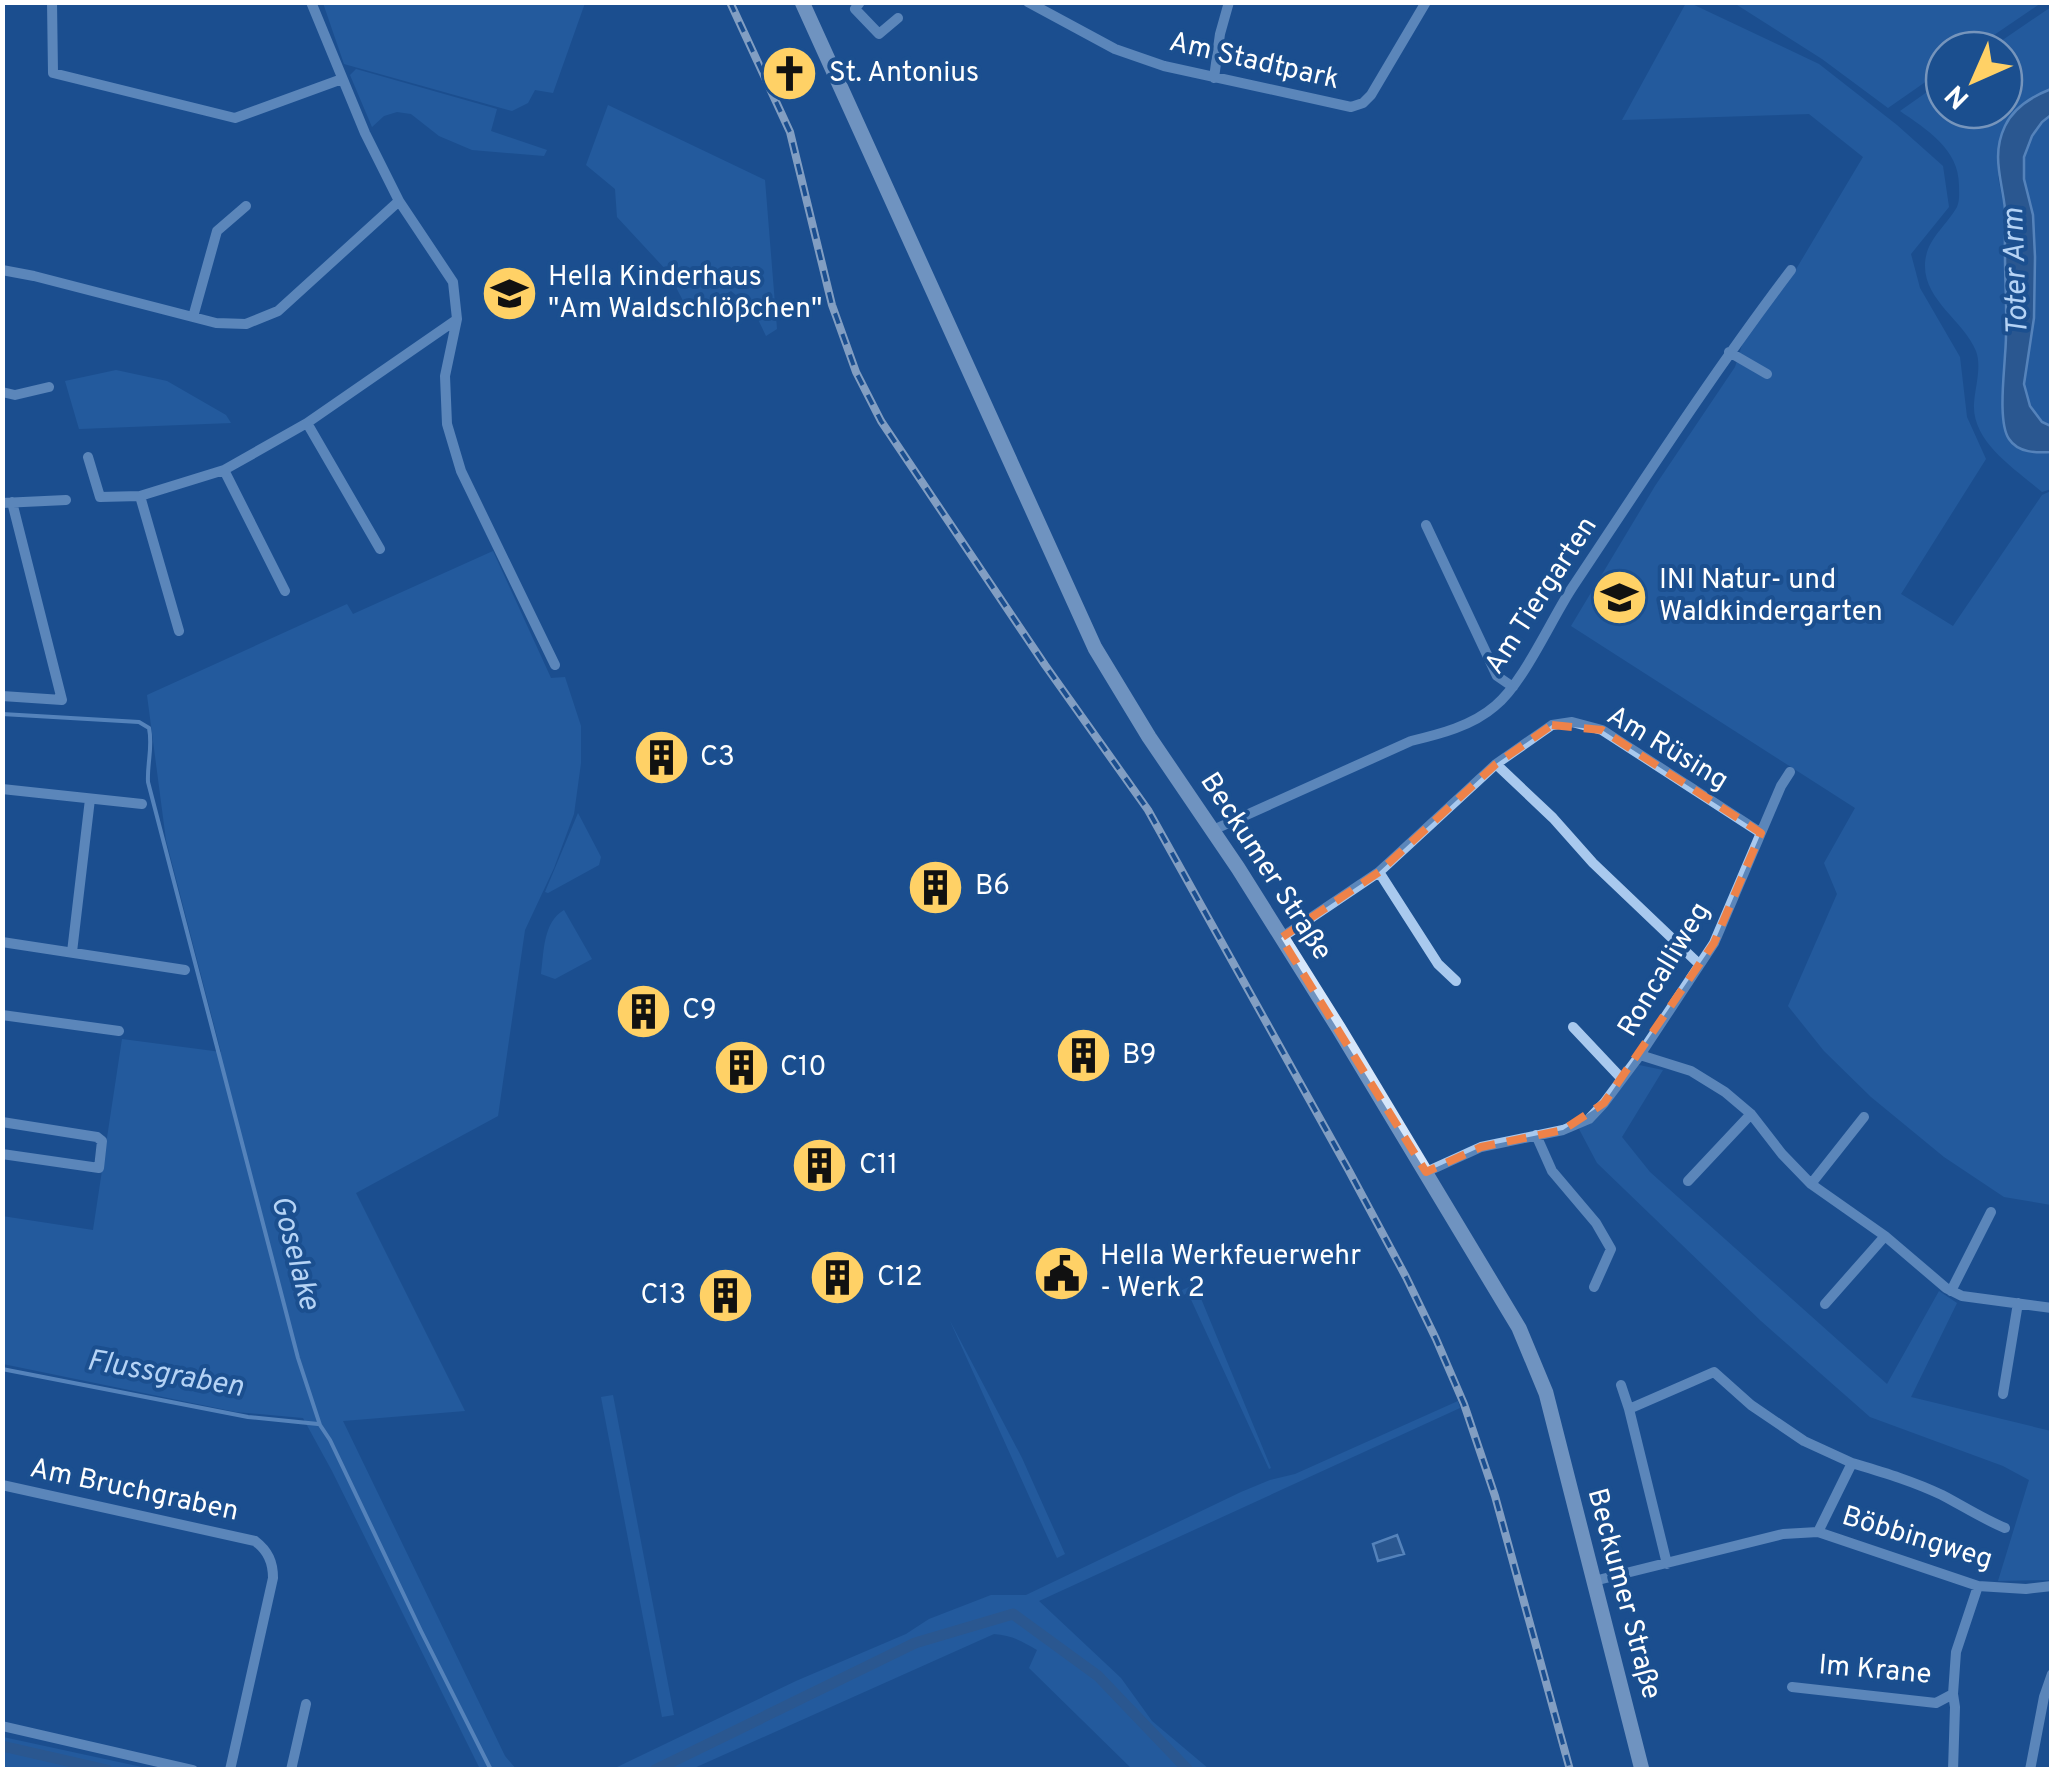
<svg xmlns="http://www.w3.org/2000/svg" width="2054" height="1772" viewBox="0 0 2054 1772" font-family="Overpass,sans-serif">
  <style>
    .green { fill: #2e69ad }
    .water { fill: #3c6290; stroke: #9cc4f0; stroke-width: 2.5 }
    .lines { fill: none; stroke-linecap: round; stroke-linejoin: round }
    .stream { stroke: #9cc4f0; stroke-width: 4 }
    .canal { stroke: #3c6290; stroke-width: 11 }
    .street { stroke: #a9c9ee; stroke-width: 10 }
    .secondary { stroke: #d6e6fa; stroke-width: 15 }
    .rail-casing { stroke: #fff; stroke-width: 8 }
    .rail { stroke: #1b4f8f; stroke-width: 4; stroke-dasharray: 11; stroke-linecap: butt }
    .marked { fill: none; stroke: #ee8249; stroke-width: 8; stroke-dasharray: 20 12; stroke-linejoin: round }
    .labels { text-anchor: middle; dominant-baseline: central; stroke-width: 8; stroke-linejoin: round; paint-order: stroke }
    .street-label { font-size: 28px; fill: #fff; stroke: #1b4f8f }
    .poi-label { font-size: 28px; fill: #fff; stroke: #1b4f8f; text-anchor: start }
    .water-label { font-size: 30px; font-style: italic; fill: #b5d3f5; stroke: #1b4f8f }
  </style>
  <rect width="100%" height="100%" fill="#1b4f8f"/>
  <!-- green -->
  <path class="green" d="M323,3V2L585,3L553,93L535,90L528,103L512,111L344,64Z
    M1686,3H1690L1819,64L1897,125L1943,166L1949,207L1911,254L1920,288L1960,357L1967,417L1986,459L1901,594L1953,626L2042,495L2051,491V1205L2004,1197L1944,1157L1871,1097L1824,1051L1788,1006L1837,894L1824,863L1855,808L1571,626L1655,486L1735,367L1743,342L1795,271L1863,157L1809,114L1622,120Z
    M1734,3L2041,2V3L1972,50H1944V69L1888,108L1822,59Z
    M2051,7V89L2040,93L1998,177L2005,212L2006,342L2003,385L2005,421L2042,453L2051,452V489L2042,492C2017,470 1972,443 1974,404C1975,387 1982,367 1976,351C1964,321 1925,301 1925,266C1925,240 1945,228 1957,207C1960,200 1959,192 1959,185C1959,149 1926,129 1900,111L1944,80V110H2004V50H1988Z
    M356,69L497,109L491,131L547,150L544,156L472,150L439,136L411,114L397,112L384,116L372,127L350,75Z
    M608,105L765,180L777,329L766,336L753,309L731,291L690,314L668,272L617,217L615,189L586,165Z
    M2051,115V426L2042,423L2030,406L2024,384L2034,318L2035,257L2033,215L2024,179V157L2032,136L2043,122Z
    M116,370L167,381L226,415L231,423L79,429L65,381Z
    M493,551L551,678L565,677L581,726V763L574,814L554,868L525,930L498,1116L356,1193L465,1411L343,1421L505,1756L516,1769H480L332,1471L303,1418L236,1412L3,1364L2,1216L93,1230L122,1039L221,1052L166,840L147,695L347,604L353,614Z
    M578,813L601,857L599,865L548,893L545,892Z
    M564,910L592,959L555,979L541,974C544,952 543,922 564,910Z
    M1639,1065L1663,1070L1622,1137L1650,1172L1887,1384L1939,1291L1957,1303L1911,1397L2051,1431V1580L1998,1581L2029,1480L2003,1466L1870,1417L1761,1321L1597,1163L1579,1129L1607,1106Z
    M1195,1284L1271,1468L1269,1469L1188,1293L1179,1297L1176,1293Z
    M950,1321L1022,1458L1065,1554L1057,1558Z
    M613,1395L674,1715L662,1717L601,1397Z
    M1458,1401L1460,1408L1039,1601L1121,1678L1152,1721L1209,1769H1132L1029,1668L1037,1650C1022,1641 1011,1635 994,1634L692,1769H613L796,1681L906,1634L929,1619L991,1595H1026L1241,1492L1270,1480L1295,1474Z
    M3,1737L151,1769H3Z"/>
  <!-- water -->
  <path class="water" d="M2051,89V115L2042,122L2032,136L2024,157V179L2033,215L2035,257L2034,318L2024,384L2030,406L2042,422L2051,426V452C2037,453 2018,453 2009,439C1998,423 2004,375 2005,355C2008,322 2005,289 2005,255C2004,240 2007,224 2005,209C2002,180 1991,155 2005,126C2014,107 2033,96 2051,89Z
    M1397,1535L1404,1554L1378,1561L1373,1544Z"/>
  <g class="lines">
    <!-- stream -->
    <path class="stream" d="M2,714L139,722L149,728C153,747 147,763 148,782L298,1358L320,1425L330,1440L421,1631L491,1770
      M2,1369L248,1417L318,1424"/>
    <!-- canal -->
    <path class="canal" d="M2,1746L107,1770
      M655,1770L915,1643L1013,1614L1098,1676L1188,1770"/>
    <!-- street -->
    <path class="street" d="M52,2L53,73L235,118L342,79
      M311,2L365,133L399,201L453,282L457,319L445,376L447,424L461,471L555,665
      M860,2L855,9L879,34L898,18
      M1028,2L1115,49L1164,66L1351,107L1363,103L1371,95L1426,2
      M1214,78L1220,34L1229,2
      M2,270L34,276L216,323L246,324L278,311L399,201
      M193,317L217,231L246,206
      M1729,352L1767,374
      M2,392L15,395L49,387
      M307,423L380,549
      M88,457L100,497L140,496L224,470L307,423L456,320
      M224,470L285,591
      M140,496L179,631
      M2,503L66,500
      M1426,525L1497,676L1513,687
      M2,696L62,700L12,502
      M1496,764L1552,725L1572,722L1602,730L1761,833
      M2,789L142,804
      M1213,830L1411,741C1440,734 1472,726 1495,706C1523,683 1549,624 1570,591C1642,483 1712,374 1791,270
      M1379,872L1438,964L1456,981
      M1281,938L1379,872L1496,764L1553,818L1593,863L1699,964
      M2,942L185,970
      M72,952L90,799
      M2,1015L119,1031
      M1573,1027L1622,1079
      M1640,1055L1691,1071L1725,1092L1751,1114L1782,1154L1811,1184L1885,1236L1946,1288L1962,1296L2052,1308
      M2,1122L97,1137L102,1141L99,1168L2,1154
      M1536,1135L1552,1171L1596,1223L1611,1249L1594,1287
      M1426,1172L1481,1147L1563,1130L1589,1119L1604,1103L1640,1055L1714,943L1781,786L1790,772
      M1688,1181L1751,1114
      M1811,1184L1864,1117
      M1951,1291L1991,1212
      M1825,1304L1885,1236
      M1621,1385L1629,1409
      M2003,1394L2018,1303
      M1852,1463C1882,1472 1913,1481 1942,1495C1963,1506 1983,1519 2005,1528
      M2,1485L255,1541C268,1551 273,1562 273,1578L230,1770
      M1667,1564L1629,1409L1714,1372L1751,1405L1804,1441L1852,1463L1818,1532
      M1594,1581L1783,1534L1818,1532L1978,1586L2026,1589L2052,1586
      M1792,1687L1936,1703L1953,1694L1956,1652L1978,1586
      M2,1726L193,1770
      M291,1770L306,1704
      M1953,1770L1955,1707L1953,1694
      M2030,1770L2044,1697L2052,1674"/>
    <!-- secondary -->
    <path class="secondary" d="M802,2L1095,648L1149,737L1238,868L1339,1029L1519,1328L1546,1393L1642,1770"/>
    <defs>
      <path id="rail" d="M730,2L790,132L832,305L856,372L881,421L1045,665L1148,810L1348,1169L1406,1277L1436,1339L1464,1404L1495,1496L1570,1770"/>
    </defs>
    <!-- rail casing -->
    <use href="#rail" class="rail-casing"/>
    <!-- rail -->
    <use href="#rail" class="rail"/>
  </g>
  <!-- marked area -->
  <path d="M0 0H2054V1772H0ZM1552,725L1602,730L1761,833L1714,943L1604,1103L1563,1130L1481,1147L1426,1172L1281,938L1379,872L1496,764Z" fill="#1b4f8f" fill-opacity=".55" fill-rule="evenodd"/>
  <path class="marked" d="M1552,725L1602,730L1761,833L1714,943L1604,1103L1563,1130L1481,1147L1426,1172L1281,938L1379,872L1496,764Z"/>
  <!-- icons -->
  <defs>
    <symbol id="church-disc" viewBox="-11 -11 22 22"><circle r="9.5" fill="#ffd166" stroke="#1b4f8f"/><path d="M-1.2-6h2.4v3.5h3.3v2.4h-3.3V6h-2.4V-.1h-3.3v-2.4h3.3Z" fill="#111"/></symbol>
    <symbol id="school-disc" viewBox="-11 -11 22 22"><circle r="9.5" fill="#ffd166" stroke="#1b4f8f"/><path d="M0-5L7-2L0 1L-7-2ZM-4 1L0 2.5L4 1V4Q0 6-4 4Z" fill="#111"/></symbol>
    <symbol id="building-disc" viewBox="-11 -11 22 22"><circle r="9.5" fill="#ffd166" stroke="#1b4f8f"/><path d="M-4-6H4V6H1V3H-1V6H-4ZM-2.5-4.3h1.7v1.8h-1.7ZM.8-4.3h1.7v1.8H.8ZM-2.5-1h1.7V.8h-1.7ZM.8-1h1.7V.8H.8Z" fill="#111"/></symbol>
    <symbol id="civic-disc" viewBox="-11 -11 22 22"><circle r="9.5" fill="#ffd166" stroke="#1b4f8f"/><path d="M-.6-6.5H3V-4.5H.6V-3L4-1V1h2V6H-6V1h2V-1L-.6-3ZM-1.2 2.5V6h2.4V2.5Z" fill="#111"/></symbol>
  </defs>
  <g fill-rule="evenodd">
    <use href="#church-disc" x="758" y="42" width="63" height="63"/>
    <use href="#school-disc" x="478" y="262" width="63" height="63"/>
    <use href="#school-disc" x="1588" y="566" width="63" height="63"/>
    <use href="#building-disc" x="630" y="726" width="63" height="63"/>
    <use href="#building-disc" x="904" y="856" width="63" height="63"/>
    <use href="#building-disc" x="612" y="980" width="63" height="63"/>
    <use href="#building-disc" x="1052" y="1024" width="63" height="63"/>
    <use href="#building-disc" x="710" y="1036" width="63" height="63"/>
    <use href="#building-disc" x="788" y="1134" width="63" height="63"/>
    <use href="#civic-disc" x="1030" y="1242" width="63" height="63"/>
    <use href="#building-disc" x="806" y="1246" width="63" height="63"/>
    <use href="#building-disc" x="694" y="1264" width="63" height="63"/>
  </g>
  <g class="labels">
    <!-- street labels -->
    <g class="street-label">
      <text transform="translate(1254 62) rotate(13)">Am Stadtpark</text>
      <text transform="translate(1542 596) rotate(-57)">Am Tiergarten</text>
      <text transform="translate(1667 749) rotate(31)">Am Rüsing</text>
      <text transform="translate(1265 867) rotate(57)">Beckumer Straße</text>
      <text transform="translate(1665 970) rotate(-59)">Roncalliweg</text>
      <text transform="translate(134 1491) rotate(12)">Am Bruchgraben</text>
      <text transform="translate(1917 1539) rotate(17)">Böbbingweg</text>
      <text transform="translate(1623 1594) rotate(75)">Beckumer Straße</text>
      <text transform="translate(1875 1671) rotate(5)">Im Krane</text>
    </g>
    <!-- poi labels -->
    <g class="poi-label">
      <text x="829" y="74">St. Antonius</text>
      <text x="548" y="278">Hella Kinderhaus<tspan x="548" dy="32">"Am Waldschlößchen"</tspan></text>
      <text x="1659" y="581">INI Natur- und<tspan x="1659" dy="32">Waldkindergarten</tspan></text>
      <text x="700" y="758">C3</text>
      <text x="975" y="887">B6</text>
      <text x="682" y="1011">C9</text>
      <text x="1122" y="1056">B9</text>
      <text x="780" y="1068">C10</text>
      <text x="859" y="1166">C11</text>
      <text x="1100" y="1257">Hella Werkfeuerwehr<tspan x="1100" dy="32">- Werk 2</tspan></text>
      <text x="877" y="1278">C12</text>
      <text x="686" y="1296" text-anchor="end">C13</text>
    </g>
    <!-- water labels -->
    <g class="water-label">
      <text transform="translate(2017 272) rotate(-92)">Toter Arm</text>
      <text transform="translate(294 1253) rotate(75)">Goselake</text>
      <text transform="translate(165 1375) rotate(10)">Flussgraben</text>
    </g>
  </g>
  <!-- border -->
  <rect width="2054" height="1772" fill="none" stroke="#ffffff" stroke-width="10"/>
  <!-- north arrow -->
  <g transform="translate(1974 80) rotate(225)"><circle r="48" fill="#1b4f8f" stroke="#7695bc" stroke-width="2.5"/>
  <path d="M0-8L18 38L0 25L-18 38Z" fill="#ffd166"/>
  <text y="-15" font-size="28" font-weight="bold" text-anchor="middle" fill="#ffffff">N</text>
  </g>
</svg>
